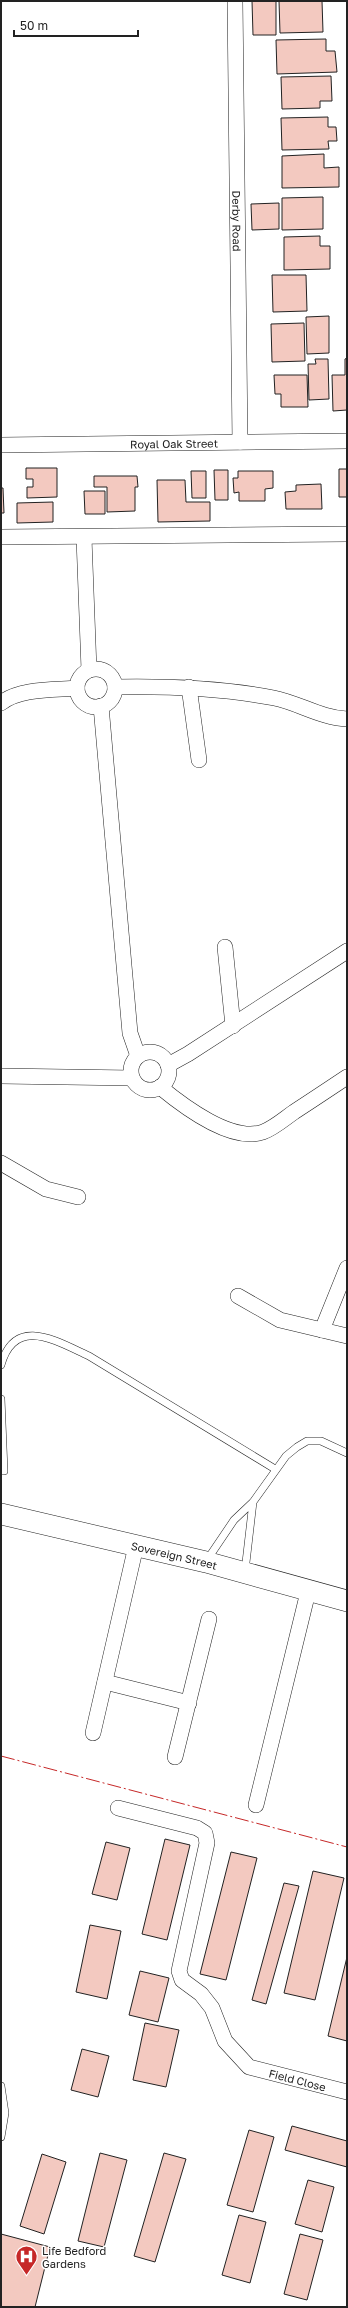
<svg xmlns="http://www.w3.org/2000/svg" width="348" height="2308" viewBox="0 0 348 2308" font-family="'Golos Text',sans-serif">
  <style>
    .building { fill: #f3c9c0; stroke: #222 }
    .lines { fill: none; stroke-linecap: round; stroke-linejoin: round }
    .lane-casing { stroke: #222; stroke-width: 8 }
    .street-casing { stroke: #222; stroke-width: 16 }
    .secondary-casing { stroke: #222; stroke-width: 22 }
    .lane { stroke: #fff; stroke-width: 7 }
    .street { stroke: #fff; stroke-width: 15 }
    .secondary { stroke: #fff; stroke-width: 21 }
    .power { stroke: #c62828; stroke-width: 1; stroke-dasharray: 14 3 2 3; stroke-linecap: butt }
    .labels { text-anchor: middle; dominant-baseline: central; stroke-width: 3; stroke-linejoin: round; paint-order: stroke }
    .street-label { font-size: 11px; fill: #222; stroke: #fff }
    .poi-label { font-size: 11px; fill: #222; stroke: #fff; text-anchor: start }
  </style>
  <rect width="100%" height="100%" fill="#fff"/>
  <!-- building -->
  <path class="building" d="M252,1H276V35H253Z
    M279,1H322L323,32L280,33Z
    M326,39V51H335L337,72L277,74L276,40Z
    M331,76L332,101H320V108L282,109L281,77Z
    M328,117V127H336L337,141H328L329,149L282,150L281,118Z
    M324,154V168L339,167V187L282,188V156Z
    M323,197V229L282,230V198Z
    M279,203V229L252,230L251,204Z
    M320,236V246H330V269L284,270V237Z
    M272,275H306L307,311L273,312Z
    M329,316V353L307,354L306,317Z
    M304,323L305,361L272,362L271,324Z
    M347,358V410L333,411L332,375H345V359Z
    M315,359H328L329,399L309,400L308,364H316Z
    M274,375H307L308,407H281V394H275Z
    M26,468H57V497L27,498V487H33V479H26Z
    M339,469H347V497H339Z
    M214,470H228V500H215Z
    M191,471H206V498H192Z
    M238,471H273V488L265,489V501H239V492L234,493L233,478H238Z
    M94,476H137L138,487H135V511L107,512V487H94Z
    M157,480H185L186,502H210V521L158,522Z
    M321,484L322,509H286L285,492L296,491V485Z
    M1,488H3L4,513H1Z
    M84,491H105V514H85Z
    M53,502V522L17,523V503Z
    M165,1839L190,1845L167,1940L142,1934Z
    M106,1842L130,1848L117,1900L92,1894Z
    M231,1852L257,1858L226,1980L200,1974Z
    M313,1871L344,1878L315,2000L284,1993Z
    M284,1883L299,1886L266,2004L252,2000Z
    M90,1925L121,1931L107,1999L76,1992Z
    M347,1957V2041L328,2036Z
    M140,1971L169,1978L158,2022L129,2015Z
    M145,2023L179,2030L166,2087L133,2080Z
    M82,2049L109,2056L98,2097L71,2090Z
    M292,2126L347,2141V2167L285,2150Z
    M249,2130L274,2137L253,2212L227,2205Z
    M100,2153L127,2160L104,2247L78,2241Z
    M164,2153L186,2159L155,2262L134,2256Z
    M42,2154L66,2162L44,2234L20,2226Z
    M308,2180L334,2187L322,2232L295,2224Z
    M239,2215L266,2222L250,2283L222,2275Z
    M1,2234L50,2247L35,2307H1Z
    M300,2234L323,2240L307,2300L284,2294Z"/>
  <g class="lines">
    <defs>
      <path id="lane" d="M1,1365C15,1315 56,1341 89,1356L275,1469
        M1,1399L4,1471
        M207,1560L234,1520L253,1502L286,1456L297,1447L307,1441H321L347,1453
        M245,1571L253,1502
        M1,2086L5,2113L1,2137"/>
      <g id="street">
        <path id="s1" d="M235,1L240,442"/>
        <path id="s2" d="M1,445L347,441"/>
        <path d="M1,537L347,534"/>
        <path d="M84,538L89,670"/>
        <circle cx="96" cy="688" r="19"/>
        <path d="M115,687C168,686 222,688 274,698C299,703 321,718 347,719"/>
        <path d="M189,687L199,760"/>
        <path d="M1,703C20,688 54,690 77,688"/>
        <path d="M101,706L130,1033L138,1056"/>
        <path d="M225,947L233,1026"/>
        <circle cx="150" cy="1071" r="19"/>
        <path d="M168,1065L188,1054L347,951"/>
        <path d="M1,1076L132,1078"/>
        <path d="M160,1087C183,1106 232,1143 263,1132C274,1128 284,1119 294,1112C311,1101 329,1089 347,1077"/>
        <path d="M1,1163L46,1189L78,1197"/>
        <path d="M238,1296L280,1320L347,1336"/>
        <path d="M322,1330L347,1268"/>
        <path d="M105,1682L189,1703"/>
        <path d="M93,1733L136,1546"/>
        <path d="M175,1757L209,1619"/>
        <path d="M256,1805L308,1592"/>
        <path id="s3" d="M118,1808L197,1828L205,1833L207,1843L179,1971L182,1980L201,1994L212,2008L225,2041L249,2067L347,2092"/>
      </g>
      <g id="secondary">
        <path id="s4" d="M1,1514L206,1562L347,1601"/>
      </g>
    </defs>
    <!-- lane casing -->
    <use href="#lane" class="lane-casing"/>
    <!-- street casing -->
    <use href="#street" class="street-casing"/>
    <!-- secondary casing -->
    <use href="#secondary" class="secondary-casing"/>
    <!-- lane -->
    <use href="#lane" class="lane"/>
    <!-- street -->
    <use href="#street" class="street"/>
    <!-- secondary -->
    <use href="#secondary" class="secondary"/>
    <!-- power -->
    <path class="power" d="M1,1756L347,1847"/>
  </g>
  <!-- icons -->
  <defs>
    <symbol id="hospital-pin" viewBox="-11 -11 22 30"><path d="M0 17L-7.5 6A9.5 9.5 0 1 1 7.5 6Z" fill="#c62828" stroke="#fff"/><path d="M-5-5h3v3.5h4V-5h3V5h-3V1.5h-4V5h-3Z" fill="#fff"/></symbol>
  </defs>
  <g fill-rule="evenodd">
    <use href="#hospital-pin" x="14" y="2244" width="25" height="34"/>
  </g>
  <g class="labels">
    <!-- street labels -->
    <g class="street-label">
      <text stroke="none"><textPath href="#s1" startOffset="220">Derby Road</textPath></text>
      <text stroke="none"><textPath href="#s2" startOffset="173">Royal Oak Street</textPath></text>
      <text stroke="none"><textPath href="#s4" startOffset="178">Sovereign Street</textPath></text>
      <text stroke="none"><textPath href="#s3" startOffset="404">Field Close</textPath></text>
    </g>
    <!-- poi labels -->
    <g class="poi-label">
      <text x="42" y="2250">Life Bedford<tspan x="42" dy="13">Gardens</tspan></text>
    </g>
  </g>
  <!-- border -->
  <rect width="348" height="2308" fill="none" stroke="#222222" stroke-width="4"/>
  <!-- scale -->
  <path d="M14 30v6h124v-6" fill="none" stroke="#222222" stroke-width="2"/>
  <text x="20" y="30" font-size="12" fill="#222222" stroke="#ffffff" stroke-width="3" paint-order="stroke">50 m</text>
</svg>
